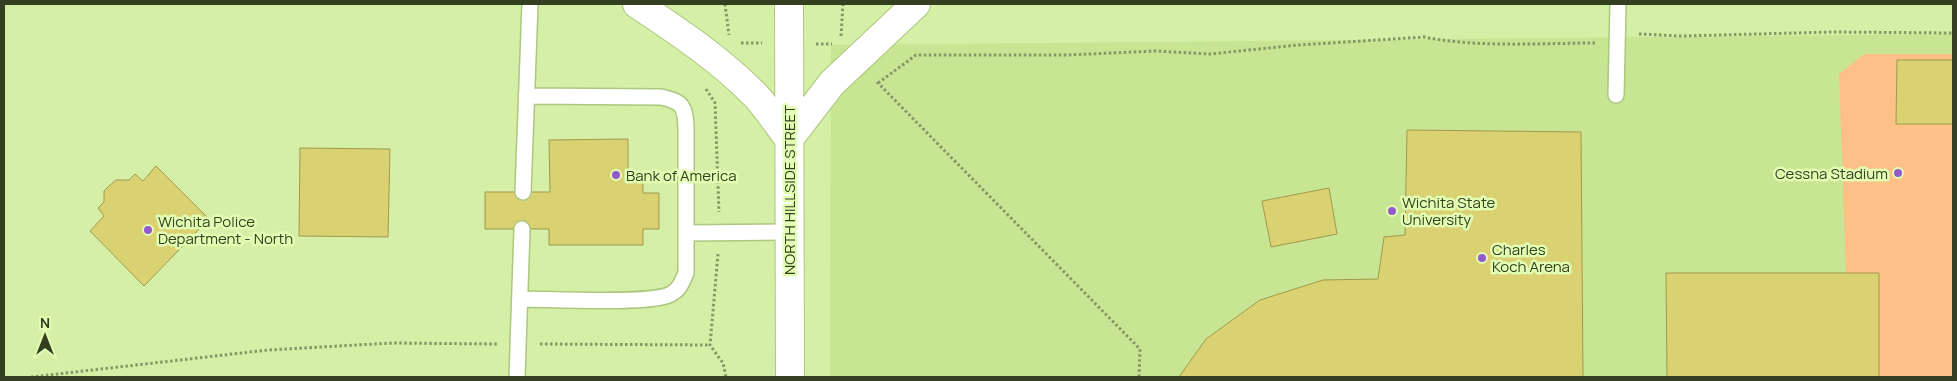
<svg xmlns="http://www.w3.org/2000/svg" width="1957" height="381" viewBox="0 0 1957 381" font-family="Manrope,sans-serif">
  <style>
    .built { fill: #c7e593 }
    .green { fill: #fdc086 }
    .building { fill: #d9d172; stroke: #a09a4c }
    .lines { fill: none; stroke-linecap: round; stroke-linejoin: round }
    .lane-casing { stroke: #adc77e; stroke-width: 18 }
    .secondary-casing { stroke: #adc77e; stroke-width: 30 }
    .path { stroke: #859864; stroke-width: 3; stroke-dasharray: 2.5 2.5; stroke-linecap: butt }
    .lane { stroke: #fff; stroke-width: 15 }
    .secondary { stroke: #fff; stroke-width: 28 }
    .poi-dot { fill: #9458cf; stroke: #e2feb3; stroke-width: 2 }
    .labels { text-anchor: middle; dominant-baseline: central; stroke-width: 5; stroke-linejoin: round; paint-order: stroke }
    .poi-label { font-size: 15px; fill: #343f21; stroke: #e2feb3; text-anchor: start }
    .street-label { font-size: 15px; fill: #343f21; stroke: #e2feb3 }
  </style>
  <rect width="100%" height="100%" fill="#d5f0a6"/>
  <!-- built -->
  <path class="built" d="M1953,34V377H830L831,45Z"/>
  <!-- green -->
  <path class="green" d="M1864,54H1953V377H1667L1666,273H1846L1839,74Z"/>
  <!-- building -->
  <path class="building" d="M1897,60H1953V124H1896Z
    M1407,130L1581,132L1583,377H1179L1206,339L1260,300L1323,280L1378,279L1384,237L1405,235Z
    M628,139V177H643V193H659V229H643V245H549V229H485V192H550L549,140Z
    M300,148L390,149L388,237L299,236Z
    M156,166L209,219L144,286L90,231L104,216L98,208L104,202V191L110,185L116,180H129L135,174L143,181Z
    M1329,188L1337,234L1271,247L1262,201Z
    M1666,273H1879V377H1667Z"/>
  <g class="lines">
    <defs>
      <path id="lane" d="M1616,95L1618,4
        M523,192L530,4
        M686,233L789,232
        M520,299C549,299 651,305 671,294C680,289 682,282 686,273V128C685,106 683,102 661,97L526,96
        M517,377L522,229"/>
      <path id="secondary" d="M637,4C679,32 721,60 756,96C768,109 778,125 789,139L832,83L916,4
        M789,4L790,377"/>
    </defs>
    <!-- lane casing -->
    <use href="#lane" class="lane-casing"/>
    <!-- secondary casing -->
    <use href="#secondary" class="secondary-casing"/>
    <!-- path -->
    <path class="path" d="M725,4L729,35
      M1639,34L1681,36L1833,32L1953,33
      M841,36L843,4
      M741,43H762
      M816,44H832
      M877,82L1140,349L1139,377
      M878,83L916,55H1067L1155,51L1210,54L1299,45L1424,37C1480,48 1540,43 1597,43
      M706,89L715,103L719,212
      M718,254L710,345L723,363L726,377
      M540,344L710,345
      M31,377L268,350L392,343L498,344"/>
    <!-- lane -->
    <use href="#lane" class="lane"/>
    <!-- secondary -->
    <use href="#secondary" class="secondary"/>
  </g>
  <!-- markers -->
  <g class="poi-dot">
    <circle cx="1898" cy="173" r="5"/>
    <circle cx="616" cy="175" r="5"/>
    <circle cx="1392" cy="211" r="5"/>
    <circle cx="148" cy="230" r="5"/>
    <circle cx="1482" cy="258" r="5"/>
  </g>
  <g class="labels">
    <!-- poi labels -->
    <g class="poi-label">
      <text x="1888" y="173" text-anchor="end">Cessna Stadium</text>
      <text x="626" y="175">Bank of America</text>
      <text x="1402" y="202">Wichita State<tspan x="1402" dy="17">University</tspan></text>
      <text x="158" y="221">Wichita Police<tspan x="158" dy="17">Department - North</tspan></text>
      <text x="1492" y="249">Charles<tspan x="1492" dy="17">Koch Arena</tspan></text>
    </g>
    <!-- street labels -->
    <g class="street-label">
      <text transform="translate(789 190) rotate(-90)">NORTH HILLSIDE STREET</text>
    </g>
  </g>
  <!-- border -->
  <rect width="1957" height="381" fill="none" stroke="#343f21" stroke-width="10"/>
  <!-- north arrow -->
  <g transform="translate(45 336)" stroke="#e2feb3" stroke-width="4" paint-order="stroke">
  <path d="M0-4L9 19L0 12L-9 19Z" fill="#343f21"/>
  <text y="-8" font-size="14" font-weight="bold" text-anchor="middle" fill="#343f21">N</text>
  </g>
</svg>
